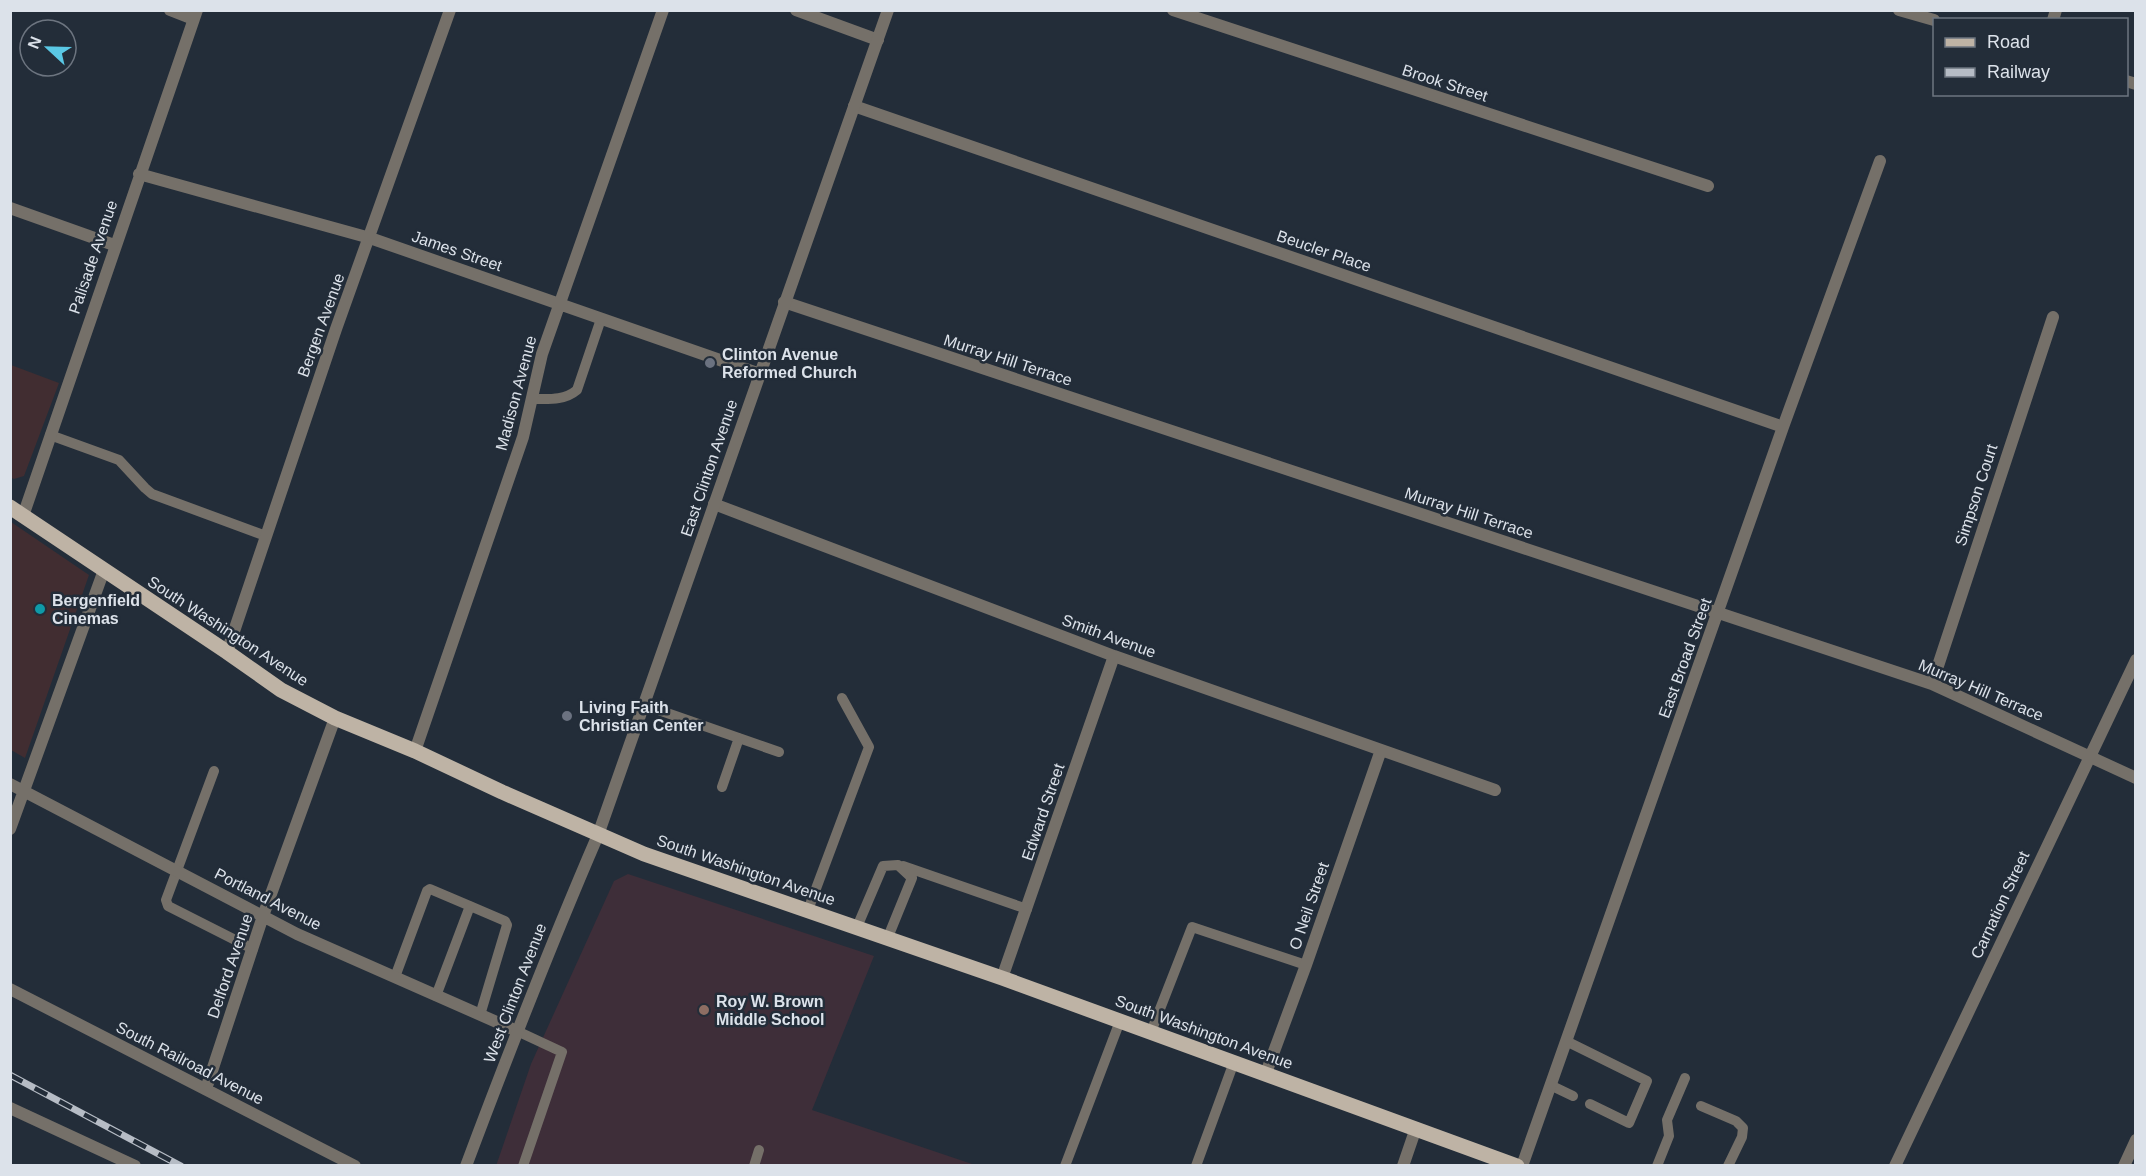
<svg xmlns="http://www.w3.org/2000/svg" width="2146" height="1176" viewBox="0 0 2146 1176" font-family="Arial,sans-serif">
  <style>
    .commercial { fill: #412d31 }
    .education { fill: #3e2e39 }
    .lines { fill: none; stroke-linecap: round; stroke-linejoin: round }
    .service { stroke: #757069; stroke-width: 10 }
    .minor { stroke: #757069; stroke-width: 12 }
    .tertiary { stroke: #757069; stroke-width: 12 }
    .primary { stroke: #beb3a5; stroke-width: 15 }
    .rail-casing { stroke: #b6bcc5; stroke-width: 7 }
    .rail { stroke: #232d39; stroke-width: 4.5; stroke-dasharray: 14; stroke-linecap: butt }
    .worship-dot { fill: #6b7280; stroke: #232d39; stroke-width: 2 }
    .culture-dot { fill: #0f9aa8; stroke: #232d39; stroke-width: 2 }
    .education-dot { fill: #8d6e63; stroke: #232d39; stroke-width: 2 }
    .labels { text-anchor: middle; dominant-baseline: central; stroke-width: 5; stroke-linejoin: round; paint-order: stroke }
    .street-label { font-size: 16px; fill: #dce2ea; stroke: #232d39 }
    .poi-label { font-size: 16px; font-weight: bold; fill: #dce2ea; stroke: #232d39; text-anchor: start }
  </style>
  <rect width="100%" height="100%" fill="#232d39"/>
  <!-- commercial -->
  <path class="commercial" d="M11,365L59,383L24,476L14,479L10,477Z
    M11,522L89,575L25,758L11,750Z"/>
  <!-- education -->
  <path class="education" d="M628,874L874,956L812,1110L975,1165L496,1166L531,1064L614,881Z"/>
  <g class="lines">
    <!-- service -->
    <path class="service" d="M532,399C548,399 564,401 577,390L601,319
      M50,435L119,460L145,488L152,494L266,536
      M644,705L779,752
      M214,771L166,900L168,906L253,949
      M722,787L739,738
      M903,866L1027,909
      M808,910L869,747L842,698
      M857,927L883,866L898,865L912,878L888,937
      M395,977L427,891L430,889L470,906
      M436,996L470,906L505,921L507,925L480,1015
      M517,1031L562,1052L523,1166
      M1151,1032L1192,927L1306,965
      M1566,1041L1647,1081L1629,1123L1590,1104
      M1550,1085L1573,1096
      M1701,1106L1736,1121L1743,1128L1742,1137L1728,1166
      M754,1166L759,1150
      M1065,1166L1120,1021
      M1196,1166L1234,1062
      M1657,1166L1669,1136L1667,1120L1685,1078"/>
    <!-- minor -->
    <path class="minor" d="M170,10L193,19
      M796,10L878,40
      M1173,10L1708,186
      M1899,10L1934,20
      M2053,20L2056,10
      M2126,81L2136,84
      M854,106L1783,427
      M139,174L370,238L760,374
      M10,208L114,245
      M784,302L1932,684L2136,778
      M714,504L1114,656L1495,790
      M23,516L197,10
      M227,652L336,329L450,10
      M1932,684L2053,317
      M415,751L523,437L542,354L663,10
      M10,784L297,934L517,1031
      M10,829L104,570
      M1002,978L1114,656
      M10,989L355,1166
      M1266,1073L1306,965L1381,750
      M206,1089L263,916L335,718
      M10,1108L135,1166
      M1403,1166L1416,1128
      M1522,1166L1783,427L1880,161
      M1895,1166L2136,660
      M2124,1166L2136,1140"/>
    <!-- tertiary -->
    <path class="tertiary" d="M466,1166C508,1054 551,944 598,835L888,10"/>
    <!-- primary -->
    <path class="primary" d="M10,507L227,652L281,690L335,718L415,751L502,792L644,854L1002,978L1517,1166"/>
    <defs>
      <path id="rail" d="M10,1075L181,1166"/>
    </defs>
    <!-- rail casing -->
    <use href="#rail" class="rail-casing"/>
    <!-- rail -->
    <use href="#rail" class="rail"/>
  </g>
  <!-- markers -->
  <g class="worship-dot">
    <circle cx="710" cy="363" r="6"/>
    <circle cx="567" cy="716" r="6"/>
  </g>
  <circle class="culture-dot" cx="40" cy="609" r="6"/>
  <circle class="education-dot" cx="704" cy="1010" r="6"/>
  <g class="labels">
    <!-- street labels -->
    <g class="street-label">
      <text transform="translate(1445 83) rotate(18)">Brook Street</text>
      <text transform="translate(457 251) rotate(19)">James Street</text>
      <text transform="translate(1324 251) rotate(19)">Beucler Place</text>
      <text transform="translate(93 257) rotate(-71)">Palisade Avenue</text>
      <text transform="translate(321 325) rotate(-70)">Bergen Avenue</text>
      <text transform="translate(1008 360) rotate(18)">Murray Hill Terrace</text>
      <text transform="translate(516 393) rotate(-75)">Madison Avenue</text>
      <text transform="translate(709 468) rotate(-71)">East Clinton Avenue</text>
      <text transform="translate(1976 495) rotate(-72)">Simpson Court</text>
      <text transform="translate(1469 513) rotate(18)">Murray Hill Terrace</text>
      <text transform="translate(228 631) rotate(33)">South Washington Avenue</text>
      <text transform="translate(1109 636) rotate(20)">Smith Avenue</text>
      <text transform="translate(1685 658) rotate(-70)">East Broad Street</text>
      <text transform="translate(1981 690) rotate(23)">Murray Hill Terrace</text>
      <text transform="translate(1043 812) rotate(-71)">Edward Street</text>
      <text transform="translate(746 870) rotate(19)">South Washington Avenue</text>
      <text transform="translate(268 899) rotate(27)">Portland Avenue</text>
      <text transform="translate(2000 905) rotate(-65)">Carnation Street</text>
      <text transform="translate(1309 906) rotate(-71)">O Neil Street</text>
      <text transform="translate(230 966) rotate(-71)">Delford Avenue</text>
      <text transform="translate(515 993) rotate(-69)">West Clinton Avenue</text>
      <text transform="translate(1204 1032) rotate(20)">South Washington Avenue</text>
      <text transform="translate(190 1063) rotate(27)">South Railroad Avenue</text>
    </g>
    <!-- poi labels -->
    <g class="poi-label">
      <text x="722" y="354">Clinton Avenue<tspan x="722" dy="18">Reformed Church</tspan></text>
      <text x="52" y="600">Bergenfield<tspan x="52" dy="18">Cinemas</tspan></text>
      <text x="579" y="707">Living Faith<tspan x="579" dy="18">Christian Center</tspan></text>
      <text x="716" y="1001">Roy W. Brown<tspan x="716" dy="18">Middle School</tspan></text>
    </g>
  </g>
  <!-- border -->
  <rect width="2146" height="1176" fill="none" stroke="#dce2ea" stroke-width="24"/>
  <!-- legend -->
  <rect x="1933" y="18" width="195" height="78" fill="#232d39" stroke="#6d7580" stroke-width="1.5"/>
  <rect x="1945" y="38" width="30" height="9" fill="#beb3a5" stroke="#6d7580" stroke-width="1.5"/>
  <text x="1987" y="48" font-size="18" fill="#dce2ea">Road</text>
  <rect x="1945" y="68" width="30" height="9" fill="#b6bcc5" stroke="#6d7580" stroke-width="1.5"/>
  <text x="1987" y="78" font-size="18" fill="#dce2ea">Railway</text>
  <!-- north arrow -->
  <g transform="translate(48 48) rotate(292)"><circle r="28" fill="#232d39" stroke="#6d7580" stroke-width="1.5"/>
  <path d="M0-4.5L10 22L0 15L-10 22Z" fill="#5ac8e5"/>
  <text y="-9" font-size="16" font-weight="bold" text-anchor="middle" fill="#dce2ea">N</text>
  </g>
</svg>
